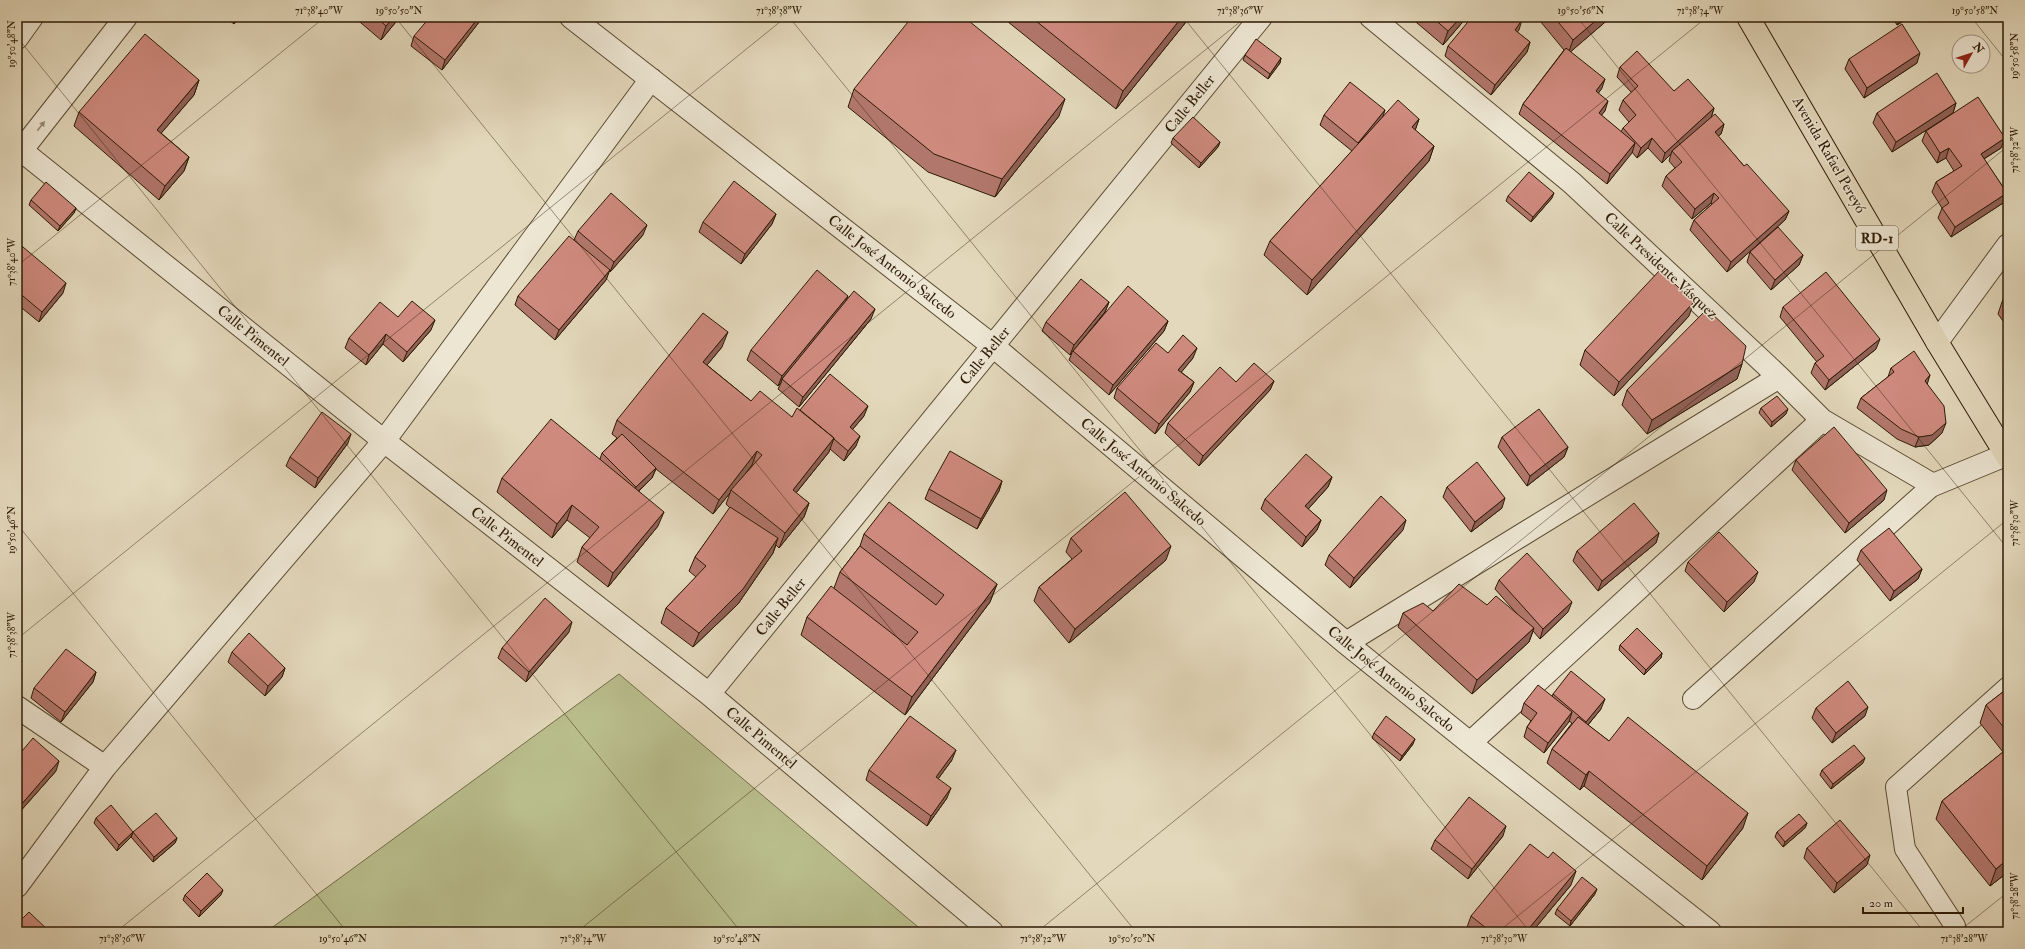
<svg xmlns="http://www.w3.org/2000/svg" width="2025" height="949" viewBox="0 0 2025 949" font-family="'IM FELL Double Pica',serif">
  <style>
    .green { fill: #b9bd8c; stroke: #736c48 }
    .lines { fill: none; stroke-linecap: round; stroke-linejoin: round }
    .lane-casing { stroke: #5a4a32; stroke-width: 22 }
    .street-casing { stroke: #5a4a32; stroke-width: 24 }
    .primary-casing { stroke: #2d1a05; stroke-width: 24 }
    .lane { stroke: #ede6d3; stroke-width: 20 }
    .street { stroke: #ede6d3; stroke-width: 22 }
    .primary { stroke: #e3d8bb; stroke-width: 22 }
    .wall { fill: #b2776c; stroke: #2d1a05; fill-rule: evenodd }
    .shaded-wall { fill: #916158; stroke: #2d1a05 }
    .building { fill: #cf8a7e; stroke: #2d1a05 }
    .oneway { fill: #978a76 }
    .ticks { fill: none; stroke: #2d1a05; stroke-width: 1; stroke-opacity: 0.45 }
    .labels { text-anchor: middle; dominant-baseline: central; stroke-width: 3; stroke-linejoin: round; paint-order: stroke }
    .shield { fill: #ede6d3; stroke: #675743; stroke-width: 1 }
    .shield-label { font-size: 14px; font-weight: bold; fill: #2d1a05 }
    .street-label { font-size: 15px; fill: #2d1a05; stroke: #ede6d3 }
    .neatline { fill: none; stroke: #2d1a05; stroke-width: 1.5 }
    .ticks-label { font-size: 10px; text-anchor: middle; fill: #2d1a05 }
  </style>
  <rect width="100%" height="100%" fill="#e3d8bb"/>
  <filter id="stains"><feTurbulence type="fractalNoise" baseFrequency=".005" numOctaves="4"/><feColorMatrix values="0 0 0 0 .2 0 0 0 0 .09 0 0 0 0 .02 0 0 0 .5 -.17"/></filter>
  <radialGradient id="worn" r=".72"><stop offset=".6" stop-color="#630" stop-opacity="0"/><stop offset="1" stop-color="#630" stop-opacity=".3"/></radialGradient>
  <!-- green -->
  <path class="green" d="M619,674L924,932H266Z"/>
  <g class="lines">
    <defs>
      <path id="lane" d="M1693,699L1933,485
        M1955,926L1905,849L1896,787L2008,687"/>
      <path id="street" d="M571,17L993,346L1346,643L1470,743L1710,932
        M1371,17L1572,183L1779,377L1822,420L1933,485L2008,454
        M17,38L32,17
        M17,147L384,441L709,694L992,932
        M17,156L126,17
        M1937,342L2008,245
        M1346,643L1779,377
        M709,694L1261,17
        M17,707L105,767
        M1470,743L1822,420
        M17,886L105,767L384,441L651,79"/>
      <path id="primary" d="M1748,17L1937,342L2008,458"/>
    </defs>
    <!-- lane casing -->
    <use href="#lane" class="lane-casing"/>
    <!-- street casing -->
    <use href="#street" class="street-casing"/>
    <!-- primary casing -->
    <use href="#primary" class="primary-casing"/>
    <!-- lane -->
    <use href="#lane" class="lane"/>
    <!-- street -->
    <use href="#street" class="street"/>
    <!-- primary -->
    <use href="#primary" class="primary"/>
  </g>
  <!-- wall -->
  <path class="wall" d="M225,17H240L234,24Z
    M354,17H400L381,40Z
    M483,17L442,70L411,46L414,36Z
    M1002,17H1190L1116,109Z
    M1410,17H1467L1443,45Z
    M1542,17H1611L1570,52L1602,88L1598,93L1605,111L1601,115L1621,132L1623,128L1629,122L1619,110L1623,100L1632,93L1617,77L1620,67L1674,91L1714,108L1711,118L1724,124L1721,134L1718,136L1744,166L1789,211L1785,220L1727,272L1690,230L1694,220L1712,204L1711,203L1692,219L1662,186L1666,176L1675,168L1669,161L1671,154L1662,163L1648,148L1637,158L1632,152L1607,184L1519,114L1523,104L1564,50L1540,21Z
    M1892,17H1910L1897,25Z
    M1519,30L1517,32L1530,42L1527,52L1491,95L1445,56L1448,46Z
    M1245,55L1281,58L1280,63L1268,79L1243,60Z
    M1849,59L1917,63L1864,98L1845,69Z
    M2008,62V76L2004,73Z
    M199,80L194,95L161,133L189,157L184,171L159,200L74,126L79,112Z
    M854,89L1059,116L995,197L928,172L848,107Z
    M1956,103L1953,113L1892,152L1873,123L1877,113Z
    M1324,115L1383,116L1419,119L1415,130L1434,146L1429,161L1307,295L1264,255L1270,241L1352,151L1320,125Z
    M1926,131L2001,148L1984,159L2007,193L2003,203L1951,237L1938,218L1942,208L1932,192L1936,182L1954,171L1946,158L1937,163L1922,141Z
    M1173,138L1220,142L1218,147L1199,168L1171,143Z
    M1508,196L1552,198L1531,222L1506,201Z
    M31,200L76,208L74,213L58,231L29,205Z
    M776,214L772,224L741,264L699,232L703,222Z
    M578,231L643,235L610,272L609,271L606,280L555,340L515,305L518,296L574,240Z
    M17,242L63,293L39,322L17,304Z
    M1750,252L1803,255L1799,265L1771,290L1747,262Z
    M2008,293V328L1998,314L2003,299Z
    M846,301L871,319L799,407L778,389L781,383L778,386L747,360L751,350Z
    M1109,302L1105,312L1092,329L1168,321L1164,331L1109,395L1069,360L1072,353L1070,355L1042,331L1046,322Z
    M1783,307L1876,349L1825,390L1811,373L1815,363L1817,362L1780,317Z
    M1689,316L1614,396L1580,365L1585,350Z
    M398,317L431,330L403,362L383,344L366,365L345,348L349,338Z
    M722,347L707,365L751,401L792,417L799,410L864,416L852,430L856,446L844,461L830,449L829,452L796,493L809,503L804,517L779,548L776,545L773,553L738,604L693,647L661,623L666,608L696,577L689,571L695,557L730,508L726,504L730,493L713,514L656,469L652,478L639,491L658,526L608,587L577,562L582,547L590,538L567,520L552,538L497,492L502,478L600,459L602,453L617,438L612,434L617,420ZM752,465V466L743,477Z
    M1168,353L1193,358L1181,372L1194,382L1190,392L1155,434L1114,398L1117,388Z
    M1742,364L1737,379L1647,434L1622,405L1627,390Z
    M1891,368L1927,384L1942,433L1929,445L1915,447L1897,439L1857,408L1861,398L1888,377Z
    M1274,381L1270,390L1199,466L1165,433L1168,423L1236,382Z
    M1761,408L1786,414L1771,427L1759,413Z
    M1502,437L1568,447L1564,457L1527,486L1498,447Z
    M348,443L315,488L286,466L290,457Z
    M1796,460L1884,500L1845,533L1792,470Z
    M1332,477L1328,487L1308,509L1321,520L1317,530L1302,547L1261,509L1265,499Z
    M1002,481L999,491L977,529L925,499L929,489Z
    M1447,487L1502,508L1471,532L1443,497Z
    M1403,530L1350,588L1325,565L1329,555Z
    M1659,533L1656,543L1598,591L1573,561L1577,551Z
    M864,534L997,584L990,602L905,715L801,635L807,617L834,588L840,572L860,546Z
    M1071,538L1166,560L1069,643L1034,601L1039,587L1072,559L1066,552Z
    M1861,550L1922,569L1918,579L1890,601L1857,560Z
    M1688,562L1754,582L1724,612L1685,571Z
    M1499,580L1568,612L1540,639L1533,631L1529,642L1472,694L1398,627L1403,613L1433,611L1487,605L1518,615L1495,589Z
    M569,632L526,682L498,658L502,648Z
    M1620,645L1662,653L1661,658L1644,675L1619,650Z
    M232,652L285,668L282,677L265,696L228,662Z
    M96,672L93,682L61,722L31,698L34,688Z
    M2008,688V872L1990,886L1936,819L1942,801L2003,752L1980,723L1986,705Z
    M1553,694L1601,709L1588,725L1609,741L1743,828L1702,880L1584,786L1580,790L1547,763L1552,749L1572,723L1569,721L1544,753L1524,737L1527,727L1531,721L1521,713L1524,703L1552,696Z
    M1816,708L1865,716L1832,743L1812,718Z
    M1374,733L1413,744L1400,761L1372,738Z
    M17,757L56,771L17,815Z
    M952,760L938,779L947,798L927,826L866,780L869,770Z
    M1863,763L1831,789L1820,775L1822,770Z
    M96,818L133,832L131,837L117,851L94,823Z
    M1807,823L1805,828L1783,847L1775,837L1777,832Z
    M133,832L177,838L175,843L153,862L131,837Z
    M1503,836L1468,879L1431,849L1435,840Z
    M1807,848L1867,865L1834,893L1804,858Z
    M1571,885L1532,932H1468L1466,930L1471,916Z
    M1595,894L1570,926L1555,914L1557,909Z
    M185,895H221L199,917L183,900Z"/>
  <!-- shaded-wall -->
  <path class="shaded-wall" d="M238,17H240L234,24L236,19Z
    M394,17H400L381,40L386,26Z
    M479,17H483L442,70L445,60Z
    M1182,17H1190L1116,109L1123,91Z
    M1461,17H1467L1443,45L1448,31Z
    M1600,17H1611L1568,54L1573,40Z
    M1904,17H1910L1897,25L1899,20Z
    M1522,20L1519,30L1511,40L1515,30Z
    M1530,42L1527,52L1491,95L1495,85Z
    M1920,53L1917,63L1864,98L1867,88Z
    M1281,58L1280,63L1268,79L1270,74Z
    M1605,79L1602,88L1593,101L1596,91Z
    M199,80L194,95L152,144L157,130Z
    M1065,99L1059,116L995,197L1002,179Z
    M1608,101L1605,111L1595,123L1599,113Z
    M1956,103L1953,113L1892,152L1896,142Z
    M1714,108L1711,118L1672,151L1671,154L1662,163L1665,153Z
    M1385,110L1382,120L1358,143Z
    M1419,119L1414,134L1412,127Z
    M1724,124L1721,134L1711,142L1715,132Z
    M1652,138L1648,148L1637,158L1641,148Z
    M2005,138L2001,148L1977,163L1981,154Z
    M1220,142L1218,147L1199,168L1201,163Z
    M1635,143L1632,153L1607,184L1610,174Z
    M1434,146L1429,161L1307,295L1312,280Z
    M1949,148L1946,158L1937,163L1940,153Z
    M189,157L184,171L159,200L165,186Z
    M1554,193L1552,198L1531,222L1533,217Z
    M1714,193L1711,203L1692,219L1695,209Z
    M2007,193L2003,203L1951,237L1955,227Z
    M76,208L74,213L58,231L60,226Z
    M1789,211L1785,220L1727,272L1731,262Z
    M776,214L772,224L741,264L745,254Z
    M647,225L643,235L610,272L614,262Z
    M1803,255L1799,265L1771,290L1775,280Z
    M610,270L606,280L555,340L559,330Z
    M66,283L63,293L39,322L42,312Z
    M848,296L844,306L782,379L781,383L778,386L782,376Z
    M1109,302L1105,312L1073,351L1070,355L1074,345Z
    M1694,302L1689,316L1614,396L1619,382Z
    M875,309L871,319L799,407L803,397Z
    M435,320L431,330L403,362L407,352Z
    M1168,321L1164,331L1109,395L1113,385Z
    M728,332L722,347L698,376L703,362Z
    M386,334L383,344L366,365L369,355Z
    M1880,339L1876,349L1825,390L1829,380Z
    M1197,348L1193,358L1175,380L1178,370Z
    M1742,364L1737,379L1647,434L1652,420Z
    M1930,375L1927,385L1925,381Z
    M1274,381L1270,390L1199,466L1203,456Z
    M1194,382L1190,392L1155,434L1159,424Z
    M868,406L864,416L846,437L850,427Z
    M1788,409L1786,414L1771,427L1772,422Z
    M1946,423L1942,433L1929,445L1915,447L1919,437Z
    M351,434L348,443L315,488L318,478Z
    M860,436L856,446L844,461L848,451Z
    M834,438L829,452L787,504L793,490Z
    M1568,447L1564,457L1527,486L1530,476Z
    M757,451L752,465L732,491L731,490L730,493L713,514L719,500Z
    M656,468L652,478L632,497L636,487Z
    M1332,477L1328,487L1302,516L1305,506Z
    M1002,481L999,491L977,529L981,519Z
    M1887,490L1884,500L1845,533L1849,523Z
    M1505,498L1502,508L1471,532L1475,522Z
    M809,503L804,517L779,548L785,533Z
    M572,505L567,520L552,538L557,524Z
    M664,512L658,526L608,587L613,573Z
    M1321,520L1317,530L1302,547L1306,537Z
    M1406,520L1403,530L1350,588L1354,578Z
    M1659,533L1656,543L1598,591L1602,581Z
    M778,538L773,553L738,604L693,647L699,633Z
    M1171,546L1166,560L1069,643L1075,629Z
    M1922,569L1918,579L1890,601L1894,591Z
    M1758,572L1754,582L1724,612L1727,602Z
    M997,584L990,602L905,715L912,697Z
    M1572,602L1568,612L1540,639L1543,629Z
    M572,622L569,632L526,682L529,672Z
    M1534,628L1529,642L1472,694L1477,680Z
    M1662,653L1661,658L1644,675L1646,670Z
    M285,668L282,677L265,696L268,686Z
    M96,672L93,682L61,722L65,712Z
    M1605,699L1601,709L1582,732L1586,722Z
    M1868,707L1865,716L1832,743L1836,733Z
    M1572,712L1569,722L1544,753L1548,743Z
    M1415,739L1413,744L1400,761L1402,756Z
    M956,750L952,760L932,787L936,777Z
    M1865,758L1863,763L1831,789L1833,784Z
    M59,761L56,771L17,815L20,806Z
    M1589,771L1584,786L1580,790L1586,775Z
    M951,788L947,798L927,826L931,816Z
    M1748,813L1743,828L1702,880L1707,866Z
    M1807,823L1805,828L1783,847L1785,842Z
    M1506,826L1503,836L1468,879L1472,869Z
    M133,832L131,837L117,851L119,845Z
    M177,838L175,843L153,862L154,857Z
    M1870,855L1867,865L1834,893L1837,883Z
    M2008,859V872L1990,886L1996,869Z
    M1576,871L1571,885L1532,932H1526Z
    M1597,889L1595,894L1570,926L1571,921Z
    M223,890L221,895L199,917L201,911Z"/>
  <!-- building -->
  <path class="building" d="M376,17H394L386,26Z
    M430,17H479L445,60L414,36Z
    M912,17H964L1065,99L1002,179L934,154L854,89Z
    M1031,17H1182L1123,91Z
    M1432,17H1461L1448,31Z
    M1472,17H1519L1522,20L1515,30L1530,42L1495,85L1448,46Z
    M1554,17H1600L1573,40Z
    M1897,17H1904L1899,20Z
    M1902,24L1920,53L1867,88L1849,59Z
    M145,34L199,80L157,130L189,157L165,186L79,112Z
    M1256,39L1281,58L1270,74L1245,55Z
    M1566,48L1605,79L1596,91L1608,101L1599,113L1635,143L1610,174L1523,104Z
    M1637,51L1674,91L1688,79L1714,108L1665,153L1652,138L1641,148L1623,128L1636,115L1623,100L1638,86L1620,67Z
    M1937,73L1956,103L1896,142L1877,113Z
    M1350,82L1385,110L1358,143L1324,115Z
    M1978,97L2005,138L1981,154L2007,193L1955,227L1942,208L1949,203L1936,182L1962,166L1949,148L1940,153L1926,131Z
    M1398,100L1419,119L1412,127L1434,146L1312,280L1270,241Z
    M1715,114L1724,124L1715,132L1744,166L1747,164L1789,211L1731,262L1694,220L1719,198L1714,193L1695,209L1666,176L1682,162L1672,151Z
    M1193,117L1220,142L1201,163L1173,138Z
    M1529,172L1554,193L1533,217L1508,196Z
    M734,181L776,214L745,254L703,222Z
    M46,182L76,208L60,226L31,200Z
    M611,193L647,225L614,262L578,231Z
    M1778,227L1803,255L1775,280L1750,252Z
    M569,236L610,270L559,330L518,296Z
    M17,242L66,283L42,312L17,291Z
    M817,270L848,296L782,376L751,350Z
    M1660,270L1694,302L1619,382L1585,350Z
    M1826,272L1880,339L1829,380L1815,363L1824,356L1783,307Z
    M1081,279L1109,302L1074,345L1046,322Z
    M1128,286L1168,321L1113,385L1073,351Z
    M854,291L875,309L803,397L782,379Z
    M2008,293V306L2003,299Z
    M412,301L435,320L407,352L386,334L369,355L349,338L380,302L398,317Z
    M1707,309L1746,346L1742,364L1652,420L1627,390Z
    M703,313L728,332L703,362L751,401L760,391L792,417L797,408L834,438L793,490L809,503L785,533L731,490L762,455L757,451L719,500L617,420Z
    M1183,335L1197,348L1178,370L1194,382L1159,424L1117,388L1156,343L1168,353Z
    M1914,351L1930,375L1925,381L1944,406L1946,423L1932,435L1919,437L1901,429L1861,398L1894,372L1891,368Z
    M1254,363L1274,381L1203,456L1168,423L1220,367L1236,382Z
    M830,374L868,406L850,427L860,436L848,451L834,439V438L800,410Z
    M1777,396L1788,409L1772,422L1761,408Z
    M1539,409L1568,447L1530,476L1502,437Z
    M322,412L351,434L318,478L290,457Z
    M551,419L664,512L613,573L582,547L599,527L572,505L557,524L502,478Z
    M1834,427L1887,490L1849,523L1796,460Z
    M622,434L656,468L636,487L602,453Z
    M950,451L1002,481L981,519L929,489Z
    M1306,454L1332,477L1305,506L1321,520L1306,537L1265,499Z
    M1477,462L1505,498L1475,522L1447,487Z
    M1125,492L1171,546L1075,629L1039,587L1082,551L1071,538Z
    M1381,496L1406,520L1354,578L1329,555Z
    M889,502L997,584L912,697L807,617L831,586L907,645L918,632L840,572L860,546L936,605L944,595L864,534Z
    M1634,503L1659,533L1602,581L1577,551Z
    M730,507L778,538L743,589L699,633L666,608L706,566L695,557Z
    M1889,528L1922,569L1894,591L1861,550Z
    M1719,532L1758,572L1727,602L1688,562Z
    M1527,553L1572,602L1543,629L1499,580Z
    M1459,584L1487,605L1496,596L1534,628L1477,680L1403,613L1423,603L1433,611Z
    M545,598L572,622L529,672L502,648Z
    M1637,628L1662,653L1646,670L1620,645Z
    M249,633L285,668L268,686L232,652Z
    M66,649L96,672L65,712L34,688Z
    M1571,671L1605,699L1586,722L1553,694Z
    M1848,681L1868,707L1836,733L1816,708Z
    M1538,685L1572,712L1548,743L1527,727L1537,713L1524,703Z
    M2008,688V733L1986,705Z
    M910,716L956,750L936,777L951,788L931,816L869,770Z
    M1386,716L1415,739L1402,756L1374,733Z
    M1578,717L1609,741L1628,717L1748,813L1707,866L1589,771L1586,775L1552,749Z
    M33,738L59,761L20,806L17,803V757Z
    M1854,745L1865,758L1833,784L1822,770Z
    M2008,748V859L1996,869L1942,801Z
    M1469,797L1506,826L1472,869L1435,840Z
    M111,805L133,832L119,845L96,818Z
    M156,813L177,838L154,857L133,832Z
    M1799,814L1807,823L1785,842L1777,832Z
    M1840,820L1870,855L1837,883L1807,848Z
    M1530,844L1548,858L1553,852L1576,871L1526,932H1491L1471,916Z
    M207,873L223,890L201,911L185,895Z
    M1582,877L1597,889L1571,921L1557,909Z
    M29,912L50,932H18L17,931V924Z
    M1597,928L1600,932H1593Z"/>
  <!-- one-way arrows -->
  <defs><path id="oneway-solid" d="M-6-.8H1V-3.2L6.5 0L1 3.2V.8H-6Z"/></defs>
  <use class="oneway" href="#oneway-solid" transform="translate(41 126) rotate(-52)"/>
  <!-- ticks -->
  <path class="ticks" d="M395,17L1136,932M789,17L1530,932M1183,17L1924,932M1577,17L2008,549M1971,17L2008,63M17,37L741,932M17,266L325,17M17,524L347,932M17,639L786,17M116,932L1246,17M577,932L1707,17M1037,932L2008,146M1498,932L2008,519M1958,932L2008,892"/>
  <g class="labels">
    <!-- shield labels -->
    <rect class="shield" x="1856" y="226" width="42" height="24" rx="3"/>
    <g class="shield-label">
      <text x="1877" y="238">RD-1</text>
    </g>
    <!-- street labels -->
    <g class="street-label">
      <text transform="translate(1190 104) rotate(-51)">Calle Beller</text>
      <text transform="translate(1829 155) rotate(60)">Avenida Rafael Pereyó</text>
      <text transform="translate(1661 266) rotate(43)">Calle Presidente Vásquez</text>
      <text transform="translate(892 267) rotate(38)">Calle José Antonio Salcedo</text>
      <text transform="translate(253 336) rotate(39)">Calle Pimentel</text>
      <text transform="translate(985 356) rotate(-51)">Calle Beller</text>
      <text transform="translate(1143 472) rotate(40)">Calle José Antonio Salcedo</text>
      <text transform="translate(507 537) rotate(38)">Calle Pimentel</text>
      <text transform="translate(781 607) rotate(-51)">Calle Beller</text>
      <text transform="translate(1391 679) rotate(39)">Calle José Antonio Salcedo</text>
      <text transform="translate(761 738) rotate(40)">Calle Pimentel</text>
    </g>
  </g>
  <!-- margin -->
  <rect width="2025" height="949" fill="none" stroke="#e3d8bb" stroke-width="44"/>
  <!-- north arrow -->
  <g transform="translate(1971 54) rotate(51)"><circle r="19" fill="#ede6d3" stroke="#a09481"/>
  <path d="M0-3L7 15L0 10L-7 15Z" fill="#8f2418"/>
  <text y="-6" font-size="11" font-weight="bold" text-anchor="middle" fill="#2d1a05">N</text>
  </g>
  <!-- scale -->
  <path d="M1863 907v6h100v-6" fill="none" stroke="#2d1a05" stroke-width="2"/>
  <text x="1869" y="907" font-size="12" fill="#2d1a05" stroke="#ede6d3" stroke-width="3" paint-order="stroke">20 m</text>
  <rect x="22" y="22" width="1981" height="905" class="neatline"/>
  <g class="ticks-label">
    <text x="319" y="14">71°38'40"W</text>
    <text x="399" y="14">19°50'50"N</text>
    <text x="779" y="14">71°38'38"W</text>
    <text x="1240" y="14">71°38'36"W</text>
    <text x="1581" y="14">19°50'56"N</text>
    <text x="1700" y="14">71°38'34"W</text>
    <text x="1975" y="14">19°50'58"N</text>
    <text transform="translate(11 44) rotate(-90)" y="4">19°50'48"N</text>
    <text transform="translate(2014 56) rotate(-90)" y="4">19°50'58"N</text>
    <text transform="translate(2014 150) rotate(-90)" y="4">71°38'32"W</text>
    <text transform="translate(11 262) rotate(-90)" y="4">71°38'40"W</text>
    <text transform="translate(2014 523) rotate(-90)" y="4">71°38'30"W</text>
    <text transform="translate(11 530) rotate(-90)" y="4">19°50'46"N</text>
    <text transform="translate(11 635) rotate(-90)" y="4">71°38'38"W</text>
    <text transform="translate(2014 896) rotate(-90)" y="4">71°38'28"W</text>
    <text x="122" y="942">71°38'36"W</text>
    <text x="343" y="942">19°50'46"N</text>
    <text x="583" y="942">71°38'34"W</text>
    <text x="737" y="942">19°50'48"N</text>
    <text x="1043" y="942">71°38'32"W</text>
    <text x="1132" y="942">19°50'50"N</text>
    <text x="1504" y="942">71°38'30"W</text>
    <text x="1964" y="942">71°38'28"W</text>
  </g>
  <rect width="100%" height="100%" filter="url(#stains)"/>
  <rect width="100%" height="100%" fill="url(#worn)"/>
</svg>
